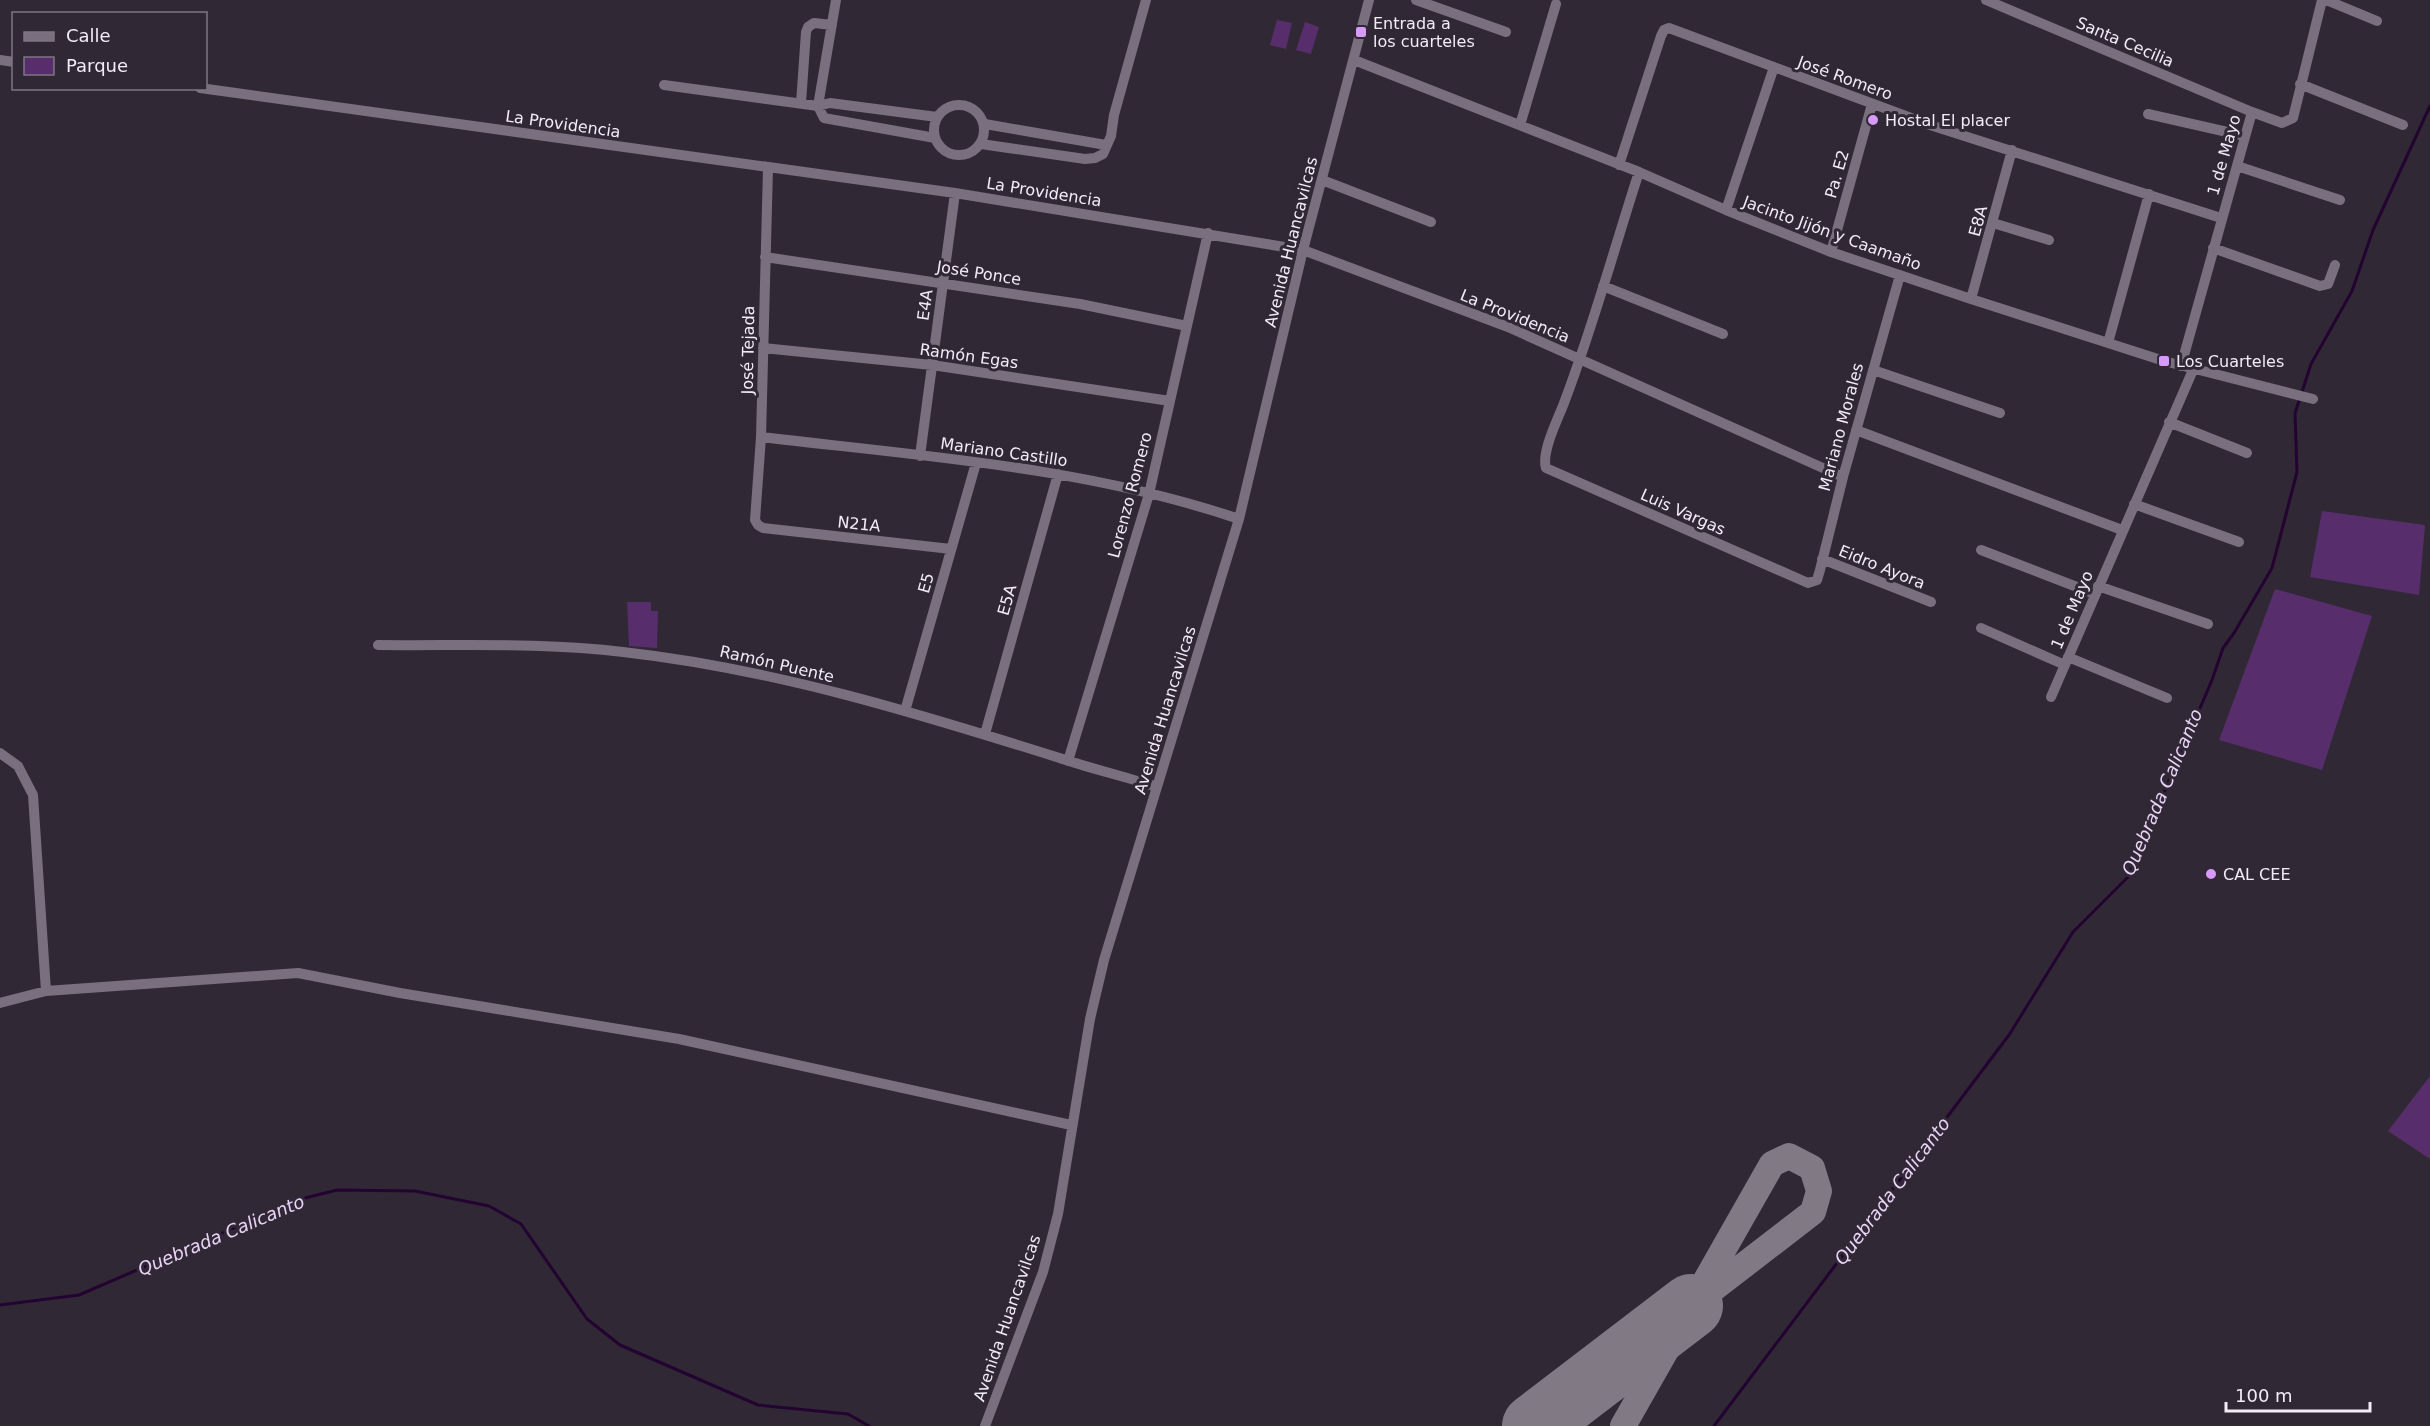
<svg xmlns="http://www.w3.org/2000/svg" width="2430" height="1426" viewBox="0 0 2430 1426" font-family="'DejaVu Sans',sans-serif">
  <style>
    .green { fill: #572e6b }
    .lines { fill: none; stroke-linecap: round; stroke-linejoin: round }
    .stream { stroke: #230431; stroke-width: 3 }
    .taxiway { stroke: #817a85; stroke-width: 26 }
    .runway { stroke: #817a85; stroke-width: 64 }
    .minor { stroke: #796f7f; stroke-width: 10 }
    .poi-dot { fill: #d89af8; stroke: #302835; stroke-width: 2 }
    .labels { text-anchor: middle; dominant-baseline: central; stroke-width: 6; stroke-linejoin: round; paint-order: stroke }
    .poi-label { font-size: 16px; fill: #f2ecf5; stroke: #302835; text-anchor: start }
    .street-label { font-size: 16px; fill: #f2ecf5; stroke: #302835 }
    .water-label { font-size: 18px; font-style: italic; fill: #ebd3f8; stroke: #302835 }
  </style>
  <rect width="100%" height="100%" fill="#302835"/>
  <!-- green -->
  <path class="green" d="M1277,20L1292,23L1286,49L1270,45Z
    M1305,22L1319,27L1311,54L1296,50Z
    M2322,511L2425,525L2419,595L2310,577Z
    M2275,589L2372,616L2322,770L2219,740Z
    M627,602H651V611H658L657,648L629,646Z
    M2430,1076V1159L2388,1131Z"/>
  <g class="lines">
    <!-- stream -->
    <path class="stream" d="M2302,392L2311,364L2352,291L2373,230L2430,106
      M0,1305L79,1295L301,1199L337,1190L415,1191L489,1206L521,1224L587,1319L620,1345L758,1405L848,1414L869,1426
      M1714,1426L2009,1035L2073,932L2128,877L2212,680L2223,648L2234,633L2272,568L2297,472L2295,413L2300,398"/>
    <!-- taxiway -->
    <path class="taxiway" d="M1623,1426L1772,1164L1789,1156L1812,1168L1819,1191L1813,1212L1691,1306"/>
    <!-- runway -->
    <path class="runway" d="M1534,1426L1691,1306"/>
    <!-- minor -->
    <path class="minor" d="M836,0L818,106L824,118L935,138
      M1416,0L1506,32
      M1986,0L2252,112L2282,123L2293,118L2322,0
      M2326,0L2377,21
      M0,60L14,62
      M1354,60L1639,172L1726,210L1831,252L1971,299L2164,361L2313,399
      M2300,84L2403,125
      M664,85L818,106L830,103L937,117
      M200,88L955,193L1303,250L1508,327L1843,477
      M801,103L806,32L808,27L814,23L832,25
      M934 130a25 25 0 1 1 50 0a25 25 0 1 1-50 0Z
      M2148,114L2245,136
      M985,124L1106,145
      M1520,125L1556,4
      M981,144L1085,159L1095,158L1103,154L1111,136L1114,115L1146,0
      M1619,165L1661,36L1664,30L1669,28L1930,125L2221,218
      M2237,166L2340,200
      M768,168L761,437L755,520L758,525L763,528L951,549
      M1639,172C1614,249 1593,327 1564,403C1558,419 1541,452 1546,468L1808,583L1817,580L1820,570L1843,477L1900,275
      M1322,180L1431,222
      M1726,210L1774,67
      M1993,223L2049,240
      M2213,248L2320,286L2328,284L2335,265
      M1831,252L1872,104
      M765,257L1080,304L1187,326
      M1603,286L1723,334
      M1971,299L2012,150
      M2108,343L2149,194
      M763,348L932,365L1170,401
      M2181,366L2252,112
      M1873,370L2000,413
      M2169,422L2247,453
      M1856,430L2122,530
      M761,437C921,456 1086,467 1239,519
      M920,456L955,193
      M2134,504L2239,542
      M1981,550L2095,594
      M1822,559L1931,602
      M2098,586L2208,624
      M1981,628L2065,665
      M378,645C460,646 542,642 623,652C775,669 920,714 1066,760C1096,770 1127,777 1157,787
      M2068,657L2167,698
      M2051,697L2193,370
      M905,711L976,463
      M985,734L1058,474
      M0,753L18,766L33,795L46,991
      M1068,761L1149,494L1208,233
      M0,1003L46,991L298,973L400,993L679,1039L1071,1125
      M985,1426L1043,1272L1058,1214L1090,1019L1104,960L1239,519L1303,250L1369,0"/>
  </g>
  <!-- markers -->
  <g class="poi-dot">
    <rect x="1355" y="26" width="12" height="12" rx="3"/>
    <circle cx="1873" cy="120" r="6"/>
    <rect x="2158" y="355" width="12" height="12" rx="3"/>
    <circle cx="2211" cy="874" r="6"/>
  </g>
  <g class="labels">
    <!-- poi labels -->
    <g class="poi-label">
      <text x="1373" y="23">Entrada a<tspan x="1373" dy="18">los cuarteles</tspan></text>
      <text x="1885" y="120">Hostal El placer</text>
      <text x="2176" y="361">Los Cuarteles</text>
      <text x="2223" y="874">CAL CEE</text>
    </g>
    <!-- street labels -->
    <g class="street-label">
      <text transform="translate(2125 42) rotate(23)">Santa Cecilia</text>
      <text transform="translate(1845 78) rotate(20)">José Romero</text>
      <text transform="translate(563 124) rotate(8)">La Providencia</text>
      <text transform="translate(2224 155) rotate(-74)">1 de Mayo</text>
      <text transform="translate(1837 174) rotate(-74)">Pa. E2</text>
      <text transform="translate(1044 192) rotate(9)">La Providencia</text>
      <text transform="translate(1978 221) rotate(-75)">E8A</text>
      <text transform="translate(1832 233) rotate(20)">Jacinto Jijón y Caamaño</text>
      <text transform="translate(1291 242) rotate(-76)">Avenida Huancavilcas</text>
      <text transform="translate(979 273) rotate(9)">José Ponce</text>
      <text transform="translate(925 305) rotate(-82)">E4A</text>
      <text transform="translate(1515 316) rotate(22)">La Providencia</text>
      <text transform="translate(748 350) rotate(-89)">José Tejada</text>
      <text transform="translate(969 356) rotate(8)">Ramón Egas</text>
      <text transform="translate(1841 427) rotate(-75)">Mariano Morales</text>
      <text transform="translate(1004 452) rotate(8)">Mariano Castillo</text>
      <text transform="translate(1130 495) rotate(-75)">Lorenzo Romero</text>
      <text transform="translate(1683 512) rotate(24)">Luis Vargas</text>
      <text transform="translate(859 524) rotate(6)">N21A</text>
      <text transform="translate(1882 567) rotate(22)">Eidro Ayora</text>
      <text transform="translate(926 583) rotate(-74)">E5</text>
      <text transform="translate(1007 600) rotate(-74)">E5A</text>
      <text transform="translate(2072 610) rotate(-67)">1 de Mayo</text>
      <text transform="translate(777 664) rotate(13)">Ramón Puente</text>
      <text transform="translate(1165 710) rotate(-73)">Avenida Huancavilcas</text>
      <text transform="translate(1007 1318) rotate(-71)">Avenida Huancavilcas</text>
    </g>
    <!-- water labels -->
    <g class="water-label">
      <text transform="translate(2162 792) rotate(-67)">Quebrada Calicanto</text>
      <text transform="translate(1892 1191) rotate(-53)">Quebrada Calicanto</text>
      <text transform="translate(221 1235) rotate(-23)">Quebrada Calicanto</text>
    </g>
  </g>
  <!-- legend -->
  <rect x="12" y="12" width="195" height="78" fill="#302835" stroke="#7e7682" stroke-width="1.5"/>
  <rect x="24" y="32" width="30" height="9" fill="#796f7f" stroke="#7e7682" stroke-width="1.5"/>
  <text x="66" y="42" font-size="18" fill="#f2ecf5">Calle</text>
  <rect x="24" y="57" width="30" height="18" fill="#572e6b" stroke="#7e7682" stroke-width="1.5"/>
  <text x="66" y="72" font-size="18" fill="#f2ecf5">Parque</text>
  <!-- scale -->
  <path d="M2226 1402v9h144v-9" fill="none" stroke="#f2ecf5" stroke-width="3"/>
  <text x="2235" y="1402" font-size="18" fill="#f2ecf5" stroke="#302835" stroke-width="4.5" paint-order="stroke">100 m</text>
</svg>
